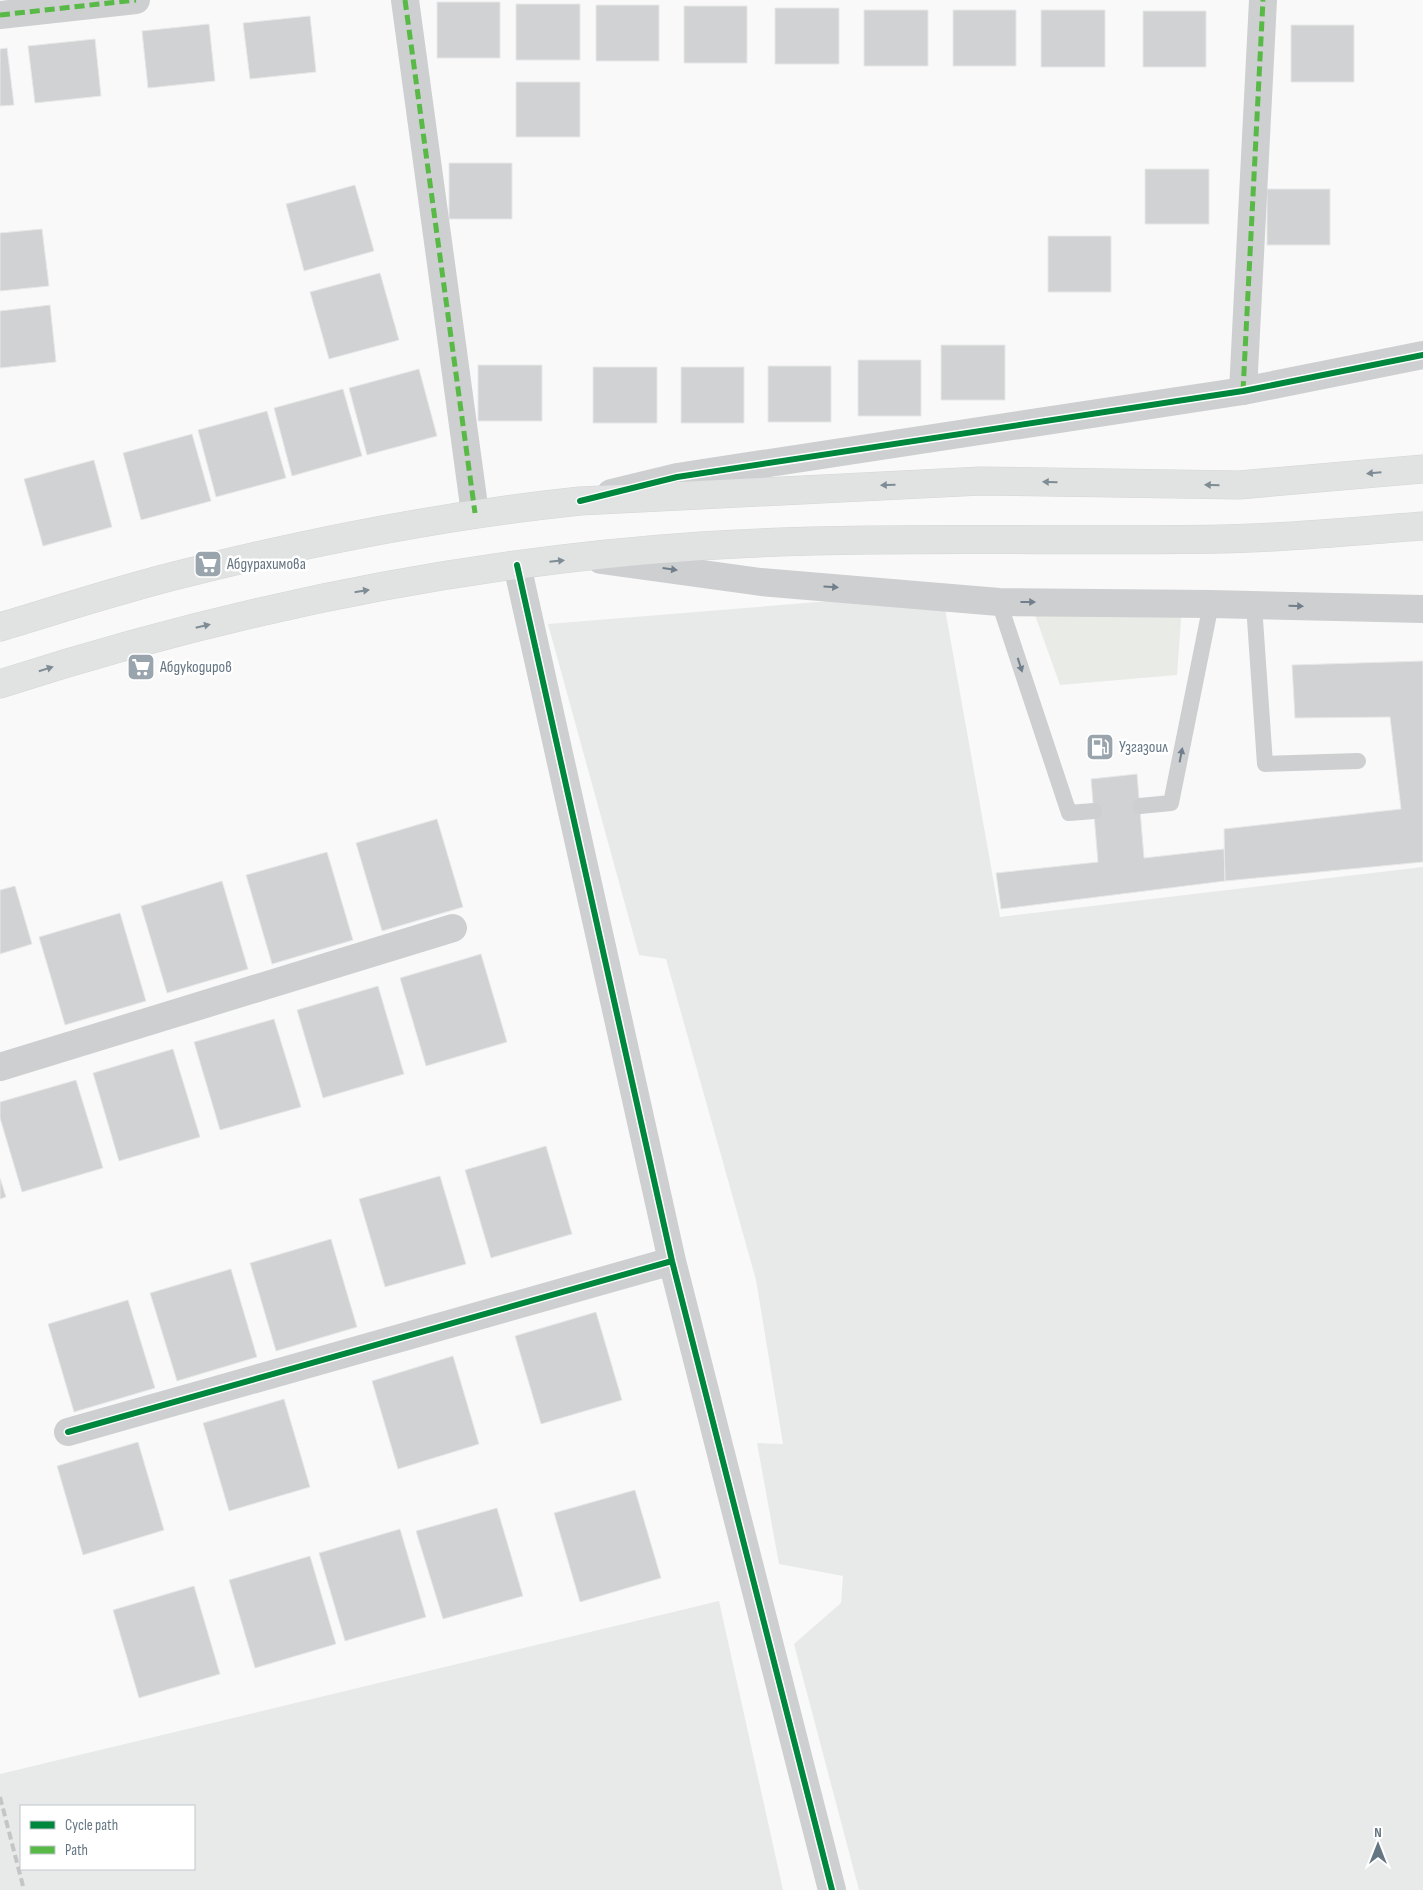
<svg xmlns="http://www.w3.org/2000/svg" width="1423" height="1890" viewBox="0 0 1423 1890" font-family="'Sofia Sans Condensed',sans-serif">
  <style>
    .built { fill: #e8e9e9; fill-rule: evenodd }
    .green { fill: #e8ebe6 }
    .building { fill: #d0d2d3; stroke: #e8e8e8 }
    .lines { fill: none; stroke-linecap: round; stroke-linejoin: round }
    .secondary-casing { stroke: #d5d6d7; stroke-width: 29 }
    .lane { stroke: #cecfd0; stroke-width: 16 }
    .street { stroke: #cecfd0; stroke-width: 28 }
    .secondary { stroke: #e1e2e2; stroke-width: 28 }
    .rail { stroke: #c3c5c6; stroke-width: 4; stroke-dasharray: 8 4; stroke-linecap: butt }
    .quiet { stroke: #58b947; stroke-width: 5; stroke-dasharray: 10 5; stroke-linecap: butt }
    .cycleway-casing { stroke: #fff; stroke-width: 9 }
    .cycleway { stroke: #00873e; stroke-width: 6 }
    .oneway { fill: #7e8c96 }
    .oneway2 { fill: #707f8b }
    .labels { text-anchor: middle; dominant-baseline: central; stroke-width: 5; stroke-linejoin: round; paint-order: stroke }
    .poi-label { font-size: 16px; fill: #657683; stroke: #fff; text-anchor: start }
  </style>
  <rect width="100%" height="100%" fill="#f9f9f9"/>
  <!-- built -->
  <path class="built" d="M942,592L1000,917L1423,867V1890H859L794,1644L841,1603L843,1576L779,1564L757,1443L783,1444L756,1280L666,959L639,955L548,624Z
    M719,1601L783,1890H0V1774ZM194,1806V1869H21V1806Z"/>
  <!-- green -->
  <path class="green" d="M1183,592L1177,675L1060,685L1029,598Z"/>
  <!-- building -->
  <path class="building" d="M437,2H500V58H437Z
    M516,4H580V60H516Z
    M596,5H659V61H596Z
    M684,6H747V63H684Z
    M775,8H839V64H775Z
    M864,10H928V66H864Z
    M953,10H1016V66H953Z
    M1041,10H1105V67H1041Z
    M1143,11H1206V67H1143Z
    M310,16L316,72L250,79L243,23Z
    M209,24L215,81L148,88L142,31Z
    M1291,25H1354V82H1291Z
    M95,39L101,96L35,103L28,46Z
    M7,48L14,105L0,106V49Z
    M516,82H580V137H516Z
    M449,163H512V219H449Z
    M1145,169H1209V224H1145Z
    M355,185L374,251L304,271L286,204Z
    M1267,189H1330V245H1267Z
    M42,229L49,286L0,291V233Z
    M1048,236H1111V292H1048Z
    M380,273L399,340L329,359L310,292Z
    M50,305L56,362L0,368V311Z
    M941,345H1005V400H941Z
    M858,360H921V416H858Z
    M478,365H542V421H478Z
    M768,366H831V422H768Z
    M593,367H657V423H593Z
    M681,367H744V423H681Z
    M419,369L437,436L367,455L349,388Z
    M343,389L362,456L292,476L274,408Z
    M267,411L286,478L216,497L198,430Z
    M192,434L211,501L141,520L123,453Z
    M94,460L112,527L43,546L24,479Z
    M1423,661V862L1225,881L1224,829L1401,809L1390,717L1295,718L1292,665Z
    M1137,774L1144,858L1224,849L1225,881L1001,909L996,873L1098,862L1091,779Z
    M437,819L463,907L382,931L356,843Z
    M327,852L353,940L272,964L246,875Z
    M222,881L248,969L167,993L141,906Z
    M15,886L32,944L0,954V890Z
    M120,913L146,1001L65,1025L39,937Z
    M481,954L507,1042L426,1066L400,978Z
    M378,986L404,1074L323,1098L297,1010Z
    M274,1019L301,1107L220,1130L194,1042Z
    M173,1049L200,1137L119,1161L93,1073Z
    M76,1080L103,1168L22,1192L0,1118V1102Z
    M546,1146L572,1234L491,1258L465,1170Z
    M440,1176L466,1264L385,1287L359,1199Z
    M0,1178L6,1197L0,1199Z
    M331,1239L357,1327L276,1351L250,1263Z
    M231,1269L257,1357L177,1381L150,1293Z
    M128,1300L155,1388L74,1412L48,1324Z
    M596,1312L622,1400L541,1424L515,1336Z
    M453,1356L479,1444L398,1469L372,1381Z
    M284,1399L310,1487L229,1511L203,1423Z
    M138,1442L164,1530L83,1555L57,1466Z
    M635,1490L661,1578L580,1602L554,1513Z
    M497,1508L523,1596L443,1619L416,1531Z
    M400,1529L426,1617L345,1641L319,1553Z
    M310,1556L336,1644L255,1668L229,1580Z
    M194,1586L220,1674L139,1698L113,1610Z"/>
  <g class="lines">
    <defs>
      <path id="secondary" d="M0,627C60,609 121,589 182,574C313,541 446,515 580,501L981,481L1239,485L1423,469
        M0,684C226,611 463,562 701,546C874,535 1048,542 1221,539C1288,538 1356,531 1423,526"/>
    </defs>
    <!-- secondary casing -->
    <use href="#secondary" class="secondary-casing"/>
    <!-- lane -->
    <path class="lane" d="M999,602L1069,813L1094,811
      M1254,605L1265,764L1358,761
      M1140,806L1171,803L1211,604"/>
    <!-- street -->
    <path class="street" d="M405,0L475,513
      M0,15L136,0
      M1243,391L1263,0
      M611,493L677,477L1243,391L1423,355
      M601,560L761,582L999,602L1211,604L1423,609
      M517,565L672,1261L832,1890
      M0,1067L453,928
      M68,1432L672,1261"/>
    <!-- secondary -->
    <use href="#secondary" class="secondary"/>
    <!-- rail -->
    <path class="rail" d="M0,1797L24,1890"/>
    <!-- quiet -->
    <path class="quiet" d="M405,0L475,513
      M0,15L136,0
      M1243,391L1263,0"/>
    <defs>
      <path id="cycleway" d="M580,501L677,477L1243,391L1423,355
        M517,565L672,1261L832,1890
        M68,1432L672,1261"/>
    </defs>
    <!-- cycleway casing -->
    <use href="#cycleway" class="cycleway-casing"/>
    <!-- cycleway -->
    <use href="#cycleway" class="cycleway"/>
  </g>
  <!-- one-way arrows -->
  <defs><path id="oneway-solid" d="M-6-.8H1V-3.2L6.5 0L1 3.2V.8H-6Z" transform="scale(1.25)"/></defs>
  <g class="oneway">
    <use href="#oneway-solid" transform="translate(1374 473) rotate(175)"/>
    <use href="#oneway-solid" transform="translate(1050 482) rotate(-179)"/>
    <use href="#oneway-solid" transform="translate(888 485) rotate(178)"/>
    <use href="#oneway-solid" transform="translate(1212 485) rotate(-179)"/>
    <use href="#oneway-solid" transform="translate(557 561) rotate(-6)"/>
    <use href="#oneway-solid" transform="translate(362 591) rotate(-9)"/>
    <use href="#oneway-solid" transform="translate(203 626) rotate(-13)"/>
    <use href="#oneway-solid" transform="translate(46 669) rotate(-17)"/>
  </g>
  <g class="oneway2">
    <use href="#oneway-solid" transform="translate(670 569) rotate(8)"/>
    <use href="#oneway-solid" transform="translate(831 587) rotate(4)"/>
    <use href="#oneway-solid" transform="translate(1028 602)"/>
    <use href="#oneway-solid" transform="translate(1296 606) rotate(1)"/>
    <use href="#oneway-solid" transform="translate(1020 665) rotate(72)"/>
    <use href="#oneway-solid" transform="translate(1181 755) rotate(-79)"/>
  </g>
  <!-- icons -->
  <defs>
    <symbol id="supermarket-square" viewBox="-11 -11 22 22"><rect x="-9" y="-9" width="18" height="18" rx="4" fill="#99a4ac" stroke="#fff"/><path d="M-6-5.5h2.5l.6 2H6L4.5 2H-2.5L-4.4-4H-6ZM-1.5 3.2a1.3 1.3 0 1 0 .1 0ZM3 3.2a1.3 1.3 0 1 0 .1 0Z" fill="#fff"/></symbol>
    <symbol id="fuel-square" viewBox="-11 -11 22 22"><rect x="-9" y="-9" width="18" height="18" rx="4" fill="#99a4ac" stroke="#fff"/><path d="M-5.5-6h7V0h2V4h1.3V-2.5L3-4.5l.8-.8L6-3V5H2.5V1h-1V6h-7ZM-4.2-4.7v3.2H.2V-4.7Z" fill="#fff"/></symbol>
  </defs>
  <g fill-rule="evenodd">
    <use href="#supermarket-square" x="192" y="548" width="32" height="32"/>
    <use href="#supermarket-square" x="125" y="651" width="32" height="32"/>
    <use href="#fuel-square" x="1084" y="731" width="32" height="32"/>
  </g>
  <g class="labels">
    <!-- poi labels -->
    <g class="poi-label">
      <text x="227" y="564">Абдурахимова</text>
      <text x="160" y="667">Абдукодиров</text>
      <text x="1119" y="747">Узгазоил</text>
    </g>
  </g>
  <!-- legend -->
  <rect x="20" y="1805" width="175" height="65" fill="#ffffff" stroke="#c1c8cd"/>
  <rect x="30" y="1821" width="25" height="8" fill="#00873e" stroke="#c1c8cd"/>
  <text x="65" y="1830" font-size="15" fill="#657683">Cycle path</text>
  <rect x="30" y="1846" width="25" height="8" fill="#58b947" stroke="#c1c8cd"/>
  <text x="65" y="1855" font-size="15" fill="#657683">Path</text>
  <!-- north arrow -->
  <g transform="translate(1378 1845)" stroke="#ffffff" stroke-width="4" paint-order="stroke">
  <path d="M0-4L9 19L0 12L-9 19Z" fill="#657683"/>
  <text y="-8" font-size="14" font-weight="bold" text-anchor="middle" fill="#657683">N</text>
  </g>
</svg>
